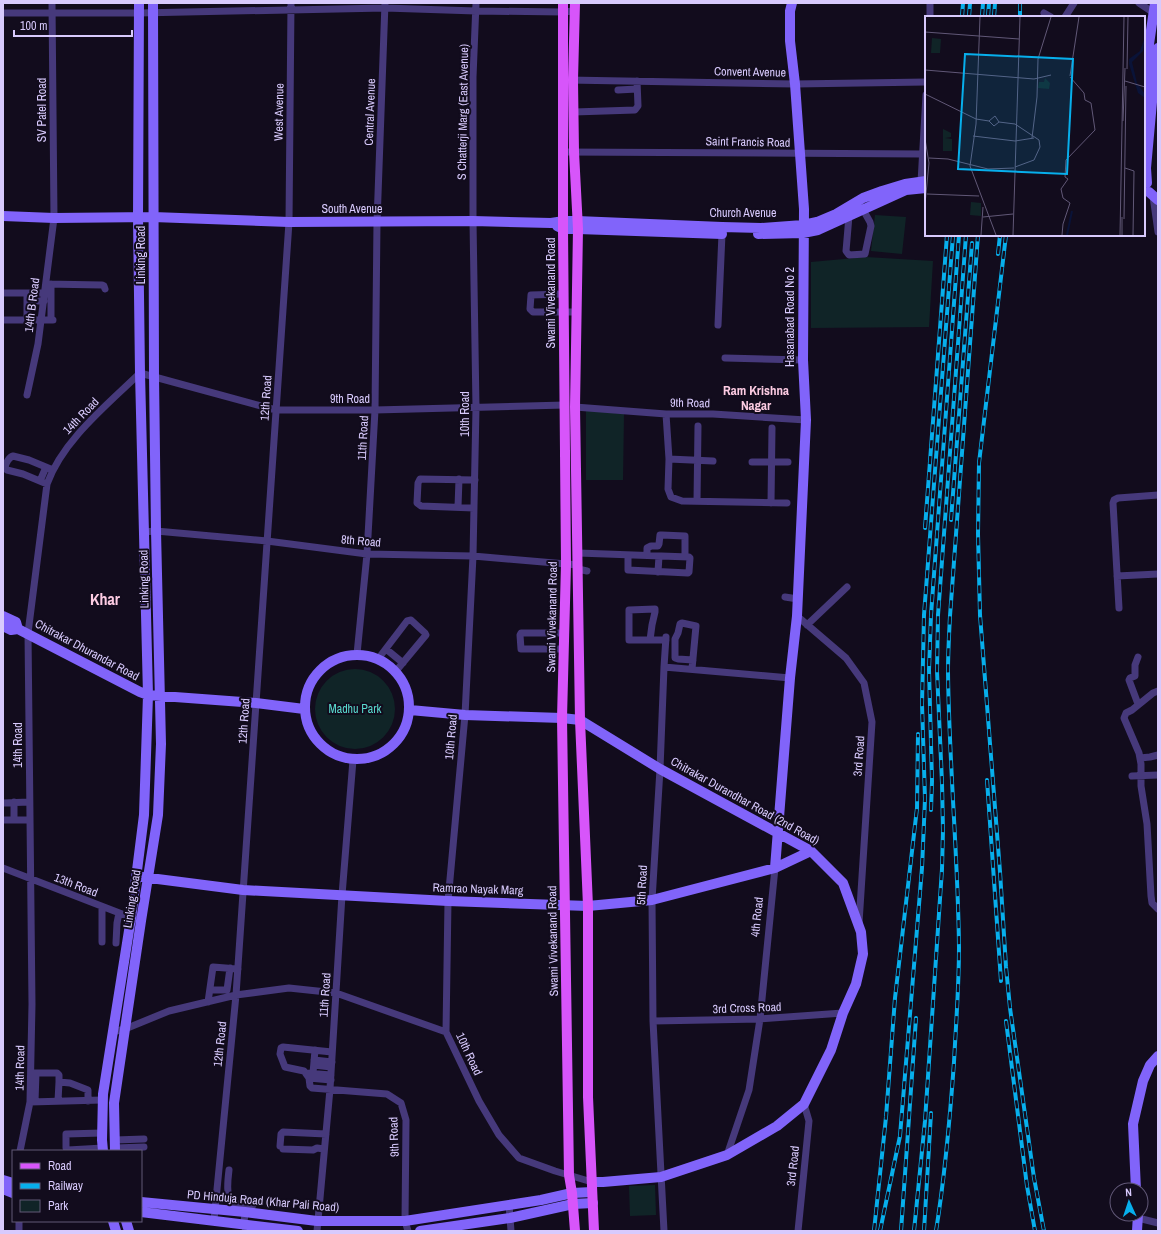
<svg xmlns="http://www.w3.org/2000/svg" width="1161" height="1234" viewBox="0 0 1161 1234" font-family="'Archivo Narrow',sans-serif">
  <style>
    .green { fill: #102427 }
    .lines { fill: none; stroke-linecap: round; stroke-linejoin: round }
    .street { stroke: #46397b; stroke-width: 7 }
    .secondary { stroke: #8164fa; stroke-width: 10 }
    .primary { stroke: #d755fa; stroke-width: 10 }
    .rail-casing { stroke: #07afec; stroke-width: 4 }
    .rail { stroke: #120c1d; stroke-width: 2.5; stroke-dasharray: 8; stroke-linecap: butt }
    .labels { text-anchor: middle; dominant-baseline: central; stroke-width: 4; stroke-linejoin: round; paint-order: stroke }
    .street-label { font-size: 12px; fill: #d8cafd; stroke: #120c1d }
    .park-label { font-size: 12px; fill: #59dacf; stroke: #120c1d }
    .neighbourhood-label { font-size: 13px; font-weight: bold; fill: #fdcce3; stroke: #120c1d }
    .district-label { font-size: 16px; font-weight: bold; fill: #fdcce3; stroke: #120c1d }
    .inset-river { fill: none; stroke: #0a1338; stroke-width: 2 }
    .inset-road { fill: none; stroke: #615877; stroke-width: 1 }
    .view { fill: #07afec; fill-opacity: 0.15; stroke: #07afec; stroke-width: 2 }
    .inset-edge { fill: none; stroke: #d8cafd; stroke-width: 2 }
  </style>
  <rect width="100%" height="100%" fill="#120c1d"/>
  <!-- green -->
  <path class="green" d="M875,215L906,217L902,254L871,251Z
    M866,257L933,261L929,327L811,328V262Z
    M586,410L624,414L623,480H586Z
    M315 709a40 40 0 1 1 80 0a40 40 0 1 1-80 0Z
    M655,1185L656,1215L630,1216L629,1186Z"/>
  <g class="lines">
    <!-- street -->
    <path class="street" d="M476,3L473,77V221L476,408L473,556L465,715L448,901L446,1032L479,1101L499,1135L519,1158L555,1171L592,1182
      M1139,3L1157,15
      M3,13H139L385,8L476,11L563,12L574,11
      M1044,13L1051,17
      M930,17V3
      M1065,17L1074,3
      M568,80L795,84L926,82
      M618,90L637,89
      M574,112L635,110L638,106L637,81
      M563,152L922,154
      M921,182L926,95
      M1153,196L1158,232
      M849,216L846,251L849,255L865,254L871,226L870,222L861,206
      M46,284L102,285L104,286L105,289
      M51,284V320
      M3,293H45
      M27,293V320
      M564,294L531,295L530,309L533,312H576
      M27,301H44
      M3,320H53
      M718,325L722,234
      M725,358L803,360
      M27,395L38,344L54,218L52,3
      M575,407L666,414H713L806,420
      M666,414L669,459L668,489L671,497L682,501L787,503
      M669,459L713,461
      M752,462H788
      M40,481L46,467
      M47,484L23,474L7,470L5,467C6,463 9,457 13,456L29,460L53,470
      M697,501L698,426
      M771,503L772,428
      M458,507L459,479
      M474,508L421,506L417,503L418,483L420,479L475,480
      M143,532L156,531L267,541L367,554L473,556L578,565
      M578,553L689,557L690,558L689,572L688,573L628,570V555
      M647,555V548L651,546H658L659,544L660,535H662L685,536V557
      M578,569L587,571
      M658,572L659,556
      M1117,576L1158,574
      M785,597L798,599
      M1119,608L1113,503L1114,500L1118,498L1158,495
      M797,616L846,658L864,683L872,722L859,923
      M807,625L847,587
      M650,640L652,625L655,612V609L629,610V640H666
      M386,649L403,663
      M564,649H521L520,635L521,633H565
      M357,654L367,554L375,410L377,222L385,3
      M1138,657L1135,665V676L1130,678L1129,680L1138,704
      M378,659L407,621L411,620L425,633L426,635L396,671
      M664,667L666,637
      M692,669L696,626L682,623L680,624L678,633L675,639V658L678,659L693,660
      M1158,691L1153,693L1132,710L1126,713L1124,718L1139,753L1141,764V786L1147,824L1151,896L1152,903L1158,909
      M1140,758L1150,757L1158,755
      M1132,776L1158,775
      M3,803L29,802
      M3,820H29
      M14,820V802
      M3,868L135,919
      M102,942V907
      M116,943L117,923L119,913
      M210,990H227L230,968
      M208,1002L213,967L238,969
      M653,1021L760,1019L843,1013
      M112,1032L125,1029L169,1011L236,995L289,988L336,993L446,1032
      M332,1052L283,1047L281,1048L280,1054L285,1067L304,1071L309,1078L310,1086L312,1088L387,1094L401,1103L406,1120L405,1221L408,1231
      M314,1060L332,1062
      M314,1065L331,1067
      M31,1073H57L59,1075V1082
      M306,1073L331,1075
      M313,1073L315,1050
      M309,1078L331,1080
      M58,1101L59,1082L70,1083L88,1090V1101
      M30,1102L102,1100
      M35,1102L36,1073
      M102,1133L66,1134V1148L68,1150L103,1148
      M115,1140L144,1139
      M280,1146L281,1134L283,1132L326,1134
      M115,1148L144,1147
      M283,1149L313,1150L317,1148L324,1149
      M20,1151L30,1102L32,1004L28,633L47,484C63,440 107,405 140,373L276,410H375L565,405
      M727,1155L749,1090L760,1019L775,868
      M229,1170C228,1178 225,1200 234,1203C239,1205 247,1205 253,1205
      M509,1204L511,1231
      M245,1212L244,1224L246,1231
      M1138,1218L1158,1223
      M214,1220L236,995L289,222L291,3
      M19,1231V1221
      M317,1231L330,1089L342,895L353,760
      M664,1231L653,1021L652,900L660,769L664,667L790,678
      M798,1231L809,1121L804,1104"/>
    <!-- secondary -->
    <path class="secondary" d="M1144,108L1147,58L1155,3
      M1147,183L1146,168L1154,80L1158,48
      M1149,192L1158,200
      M3,216L54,218L153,217L289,222L473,221L551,223L564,221H577L722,227L761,228L803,225L817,222L836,214L863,198L882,191L905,184L926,181
      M557,226L563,229H578L722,234
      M758,234L803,233L818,230L906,190L926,188
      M3,616L16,622L18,629L140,692L148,695L256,703L304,709
      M3,626L11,630L18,629
      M305 707a52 52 0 1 1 104 0a52 52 0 1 1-104 0Z
      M410,710L465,715L562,718L580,720L660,769L811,851L843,883L861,932L863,954L856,984L843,1013L831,1050L804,1104L777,1126L727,1155L661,1177L603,1182H592
      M775,868L790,678L797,616L806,420L803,360L804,209L795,84L790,41V11L792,3
      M142,877L243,890L448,901L588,906L652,900L775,868L811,851
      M103,1151L102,1140L103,1094L131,918L144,815L148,695L140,373L138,217L139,3
      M115,1151L114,1103L141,921L158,815L161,744L156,531L154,376L153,3
      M3,1180L13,1183
      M3,1189L13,1193
      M1136,1190L1133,1124L1143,1081L1150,1065L1158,1056
      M141,1202L245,1212L317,1221H405L541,1200L572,1193L592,1192
      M141,1212L298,1231
      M113,1221L116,1231
      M126,1221L129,1231
      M420,1231L510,1218L573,1204L593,1203
      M1137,1231L1138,1214"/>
    <!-- primary -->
    <path class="primary" d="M563,3V229L566,564L562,718L569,1175L572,1193L575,1231
      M575,3L573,80L574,152L578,229L575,407L580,720L588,906V1097L594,1231"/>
    <defs>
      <path id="rail" d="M1020,3V17
        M962,17L963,3
        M969,17L970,3
        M982,17L983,3
        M988,17L989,3
        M994,17L995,3
        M1006,235L979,463L978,534L980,615L1000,872L1006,967L1010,1008L1034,1178L1044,1231
        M998,254L1000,235
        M951,520L972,243
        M925,528L947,235
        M987,780L1001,981
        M931,810L932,781L929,670L931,615L959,235
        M1006,1021L1027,1186L1035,1231
        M874,1231L886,1117L895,998L917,808L918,734
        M880,1231L900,1136L922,868L925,799L922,704L924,615L953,235
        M901,1231L916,1018
        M914,1231L925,1121L942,869L943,830L942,783L937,671L938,615L966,235
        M924,1231L931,1113
        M936,1231C945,1175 950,1118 954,1062C956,1024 959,986 959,947C958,855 949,764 948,672C948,653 949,635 950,616L978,235"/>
    </defs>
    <!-- rail casing -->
    <use href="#rail" class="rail-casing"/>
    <!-- rail -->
    <use href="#rail" class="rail"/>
  </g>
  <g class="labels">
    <!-- street labels -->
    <g class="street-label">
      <text transform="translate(750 72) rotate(1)">Convent Avenue</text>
      <text transform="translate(42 110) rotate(-90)">SV Patel Road</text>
      <text transform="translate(279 112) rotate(-89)">West Avenue</text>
      <text transform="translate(370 112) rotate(-88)">Central Avenue</text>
      <text transform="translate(463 112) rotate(-89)">S Chatterji Marg (East Avenue)</text>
      <text transform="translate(748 142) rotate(1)">Saint Francis Road</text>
      <text x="352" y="209">South Avenue</text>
      <text x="743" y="213">Church Avenue</text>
      <text transform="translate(141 255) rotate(-90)">Linking Road</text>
      <text transform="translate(551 293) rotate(-90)">Swami Vivekanand Road</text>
      <text transform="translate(32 305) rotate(-83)">14th B Road</text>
      <text transform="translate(790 317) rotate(-90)">Hasanabad Road No 2</text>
      <text transform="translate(266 398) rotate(-86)">12th Road</text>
      <text x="350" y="399">9th Road</text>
      <text transform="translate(690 403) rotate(1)">9th Road</text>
      <text transform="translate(465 414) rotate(-90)">10th Road</text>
      <text transform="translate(81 416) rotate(-46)">14th Road</text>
      <text transform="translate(363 438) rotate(-87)">11th Road</text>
      <text transform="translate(361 541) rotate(5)">8th Road</text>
      <text transform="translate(144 579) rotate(-91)">Linking Road</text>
      <text transform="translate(552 617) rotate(-89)">Swami Vivekanand Road</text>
      <text transform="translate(87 650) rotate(28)">Chitrakar Dhurandar Road</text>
      <text transform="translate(244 721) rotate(-86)">12th Road</text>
      <text transform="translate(451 737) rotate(-85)">10th Road</text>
      <text transform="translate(18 745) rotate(-90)">14th Road</text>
      <text transform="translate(859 756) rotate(-86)">3rd Road</text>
      <text transform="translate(745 801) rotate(29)">Chitrakar Durandhar Road (2nd Road)</text>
      <text transform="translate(76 885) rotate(21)">13th Road</text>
      <text transform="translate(642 885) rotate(-87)">5th Road</text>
      <text transform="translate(478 889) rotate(2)">Ramrao Nayak Marg</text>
      <text transform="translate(132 899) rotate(-81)">Linking Road</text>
      <text transform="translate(757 917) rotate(-84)">4th Road</text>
      <text transform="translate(553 941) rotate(-91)">Swami Vivekanand Road</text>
      <text transform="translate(325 995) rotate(-86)">11th Road</text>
      <text transform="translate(747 1008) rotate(-2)">3rd Cross Road</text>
      <text transform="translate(220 1044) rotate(-84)">12th Road</text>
      <text transform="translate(469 1054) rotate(65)">10th Road</text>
      <text transform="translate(20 1068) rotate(-89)">14th Road</text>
      <text transform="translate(394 1137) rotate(-92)">9th Road</text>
      <text transform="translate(793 1166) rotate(-84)">3rd Road</text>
      <text transform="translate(263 1201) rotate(5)">PD Hinduja Road (Khar Pali Road)</text>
    </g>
    <!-- park labels -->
    <g class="park-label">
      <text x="355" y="709">Madhu Park</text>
    </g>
    <!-- neighbourhood labels -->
    <g class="neighbourhood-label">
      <text x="756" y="390">Ram Krishna<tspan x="756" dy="15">Nagar</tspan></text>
    </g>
    <!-- district labels -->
    <g class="district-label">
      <text x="105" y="599">Khar</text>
    </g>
  </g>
  <!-- overview -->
  <g transform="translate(925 16)">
    <rect width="220" height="220" fill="#120c1d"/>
    <path d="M7,22L16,23L15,37H6ZM120,62L125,67L124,73L113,72L114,66H119ZM18,113L26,117V121L20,122L27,123V135H18ZM46,186L56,187V200L45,199Z" fill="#102427"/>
    <path d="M220,21L218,35L207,46L212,67L220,78V82L213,77L204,48V43L215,35Z" fill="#0a1338"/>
    <path class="inset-river" d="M142,219L147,195"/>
    <path class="inset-road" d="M55,1L51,108L45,150L71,219M0,16L94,23M202,53L203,1M0,54L109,63L126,59M145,60L154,1M200,65L220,71M0,78L51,103M51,103L64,105L69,110L74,106M64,105L70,100L74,106M198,105L200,52M74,106L90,108L114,124L115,131L109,144L90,151M48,120L90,125L109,122M107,122L112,81L113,43L126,1M0,123L4,147L0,188M4,142L23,143L63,153L89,152M200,152L209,155L208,219M2,178L54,180M58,201L88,198M197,201V219M199,203L201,70M56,219L58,191M88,219L95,1M137,219L138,208L145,187L138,182L136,173L143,163L140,161L141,144L170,114L166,87L160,84L159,77L145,61M195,219L199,1"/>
    <path class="view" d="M40,38L148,43L142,158L33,153Z"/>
    <rect width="220" height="220" class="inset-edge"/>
  </g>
  <!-- border -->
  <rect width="1161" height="1234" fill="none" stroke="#d8cafd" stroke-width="8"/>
  <!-- legend -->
  <rect x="12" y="1150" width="130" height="72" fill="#120c1d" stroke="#615877"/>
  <rect x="20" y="1163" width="20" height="6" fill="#d755fa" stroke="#615877"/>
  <text x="48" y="1170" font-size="12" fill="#d8cafd">Road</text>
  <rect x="20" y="1183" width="20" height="6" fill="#07afec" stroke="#615877"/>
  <text x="48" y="1190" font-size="12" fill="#d8cafd">Railway</text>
  <rect x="20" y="1200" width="20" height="12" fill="#102427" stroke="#615877"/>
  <text x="48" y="1210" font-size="12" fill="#d8cafd">Park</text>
  <!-- north arrow -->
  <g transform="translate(1129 1202) rotate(357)"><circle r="19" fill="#120c1d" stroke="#615877"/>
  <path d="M0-3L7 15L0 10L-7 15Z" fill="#07afec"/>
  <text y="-6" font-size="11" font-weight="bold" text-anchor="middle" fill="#d8cafd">N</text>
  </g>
  <!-- scale -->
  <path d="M14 30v6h118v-6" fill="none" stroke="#d8cafd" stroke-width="2"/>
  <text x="20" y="30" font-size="12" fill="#d8cafd" stroke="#120c1d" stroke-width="3" paint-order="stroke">100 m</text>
</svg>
